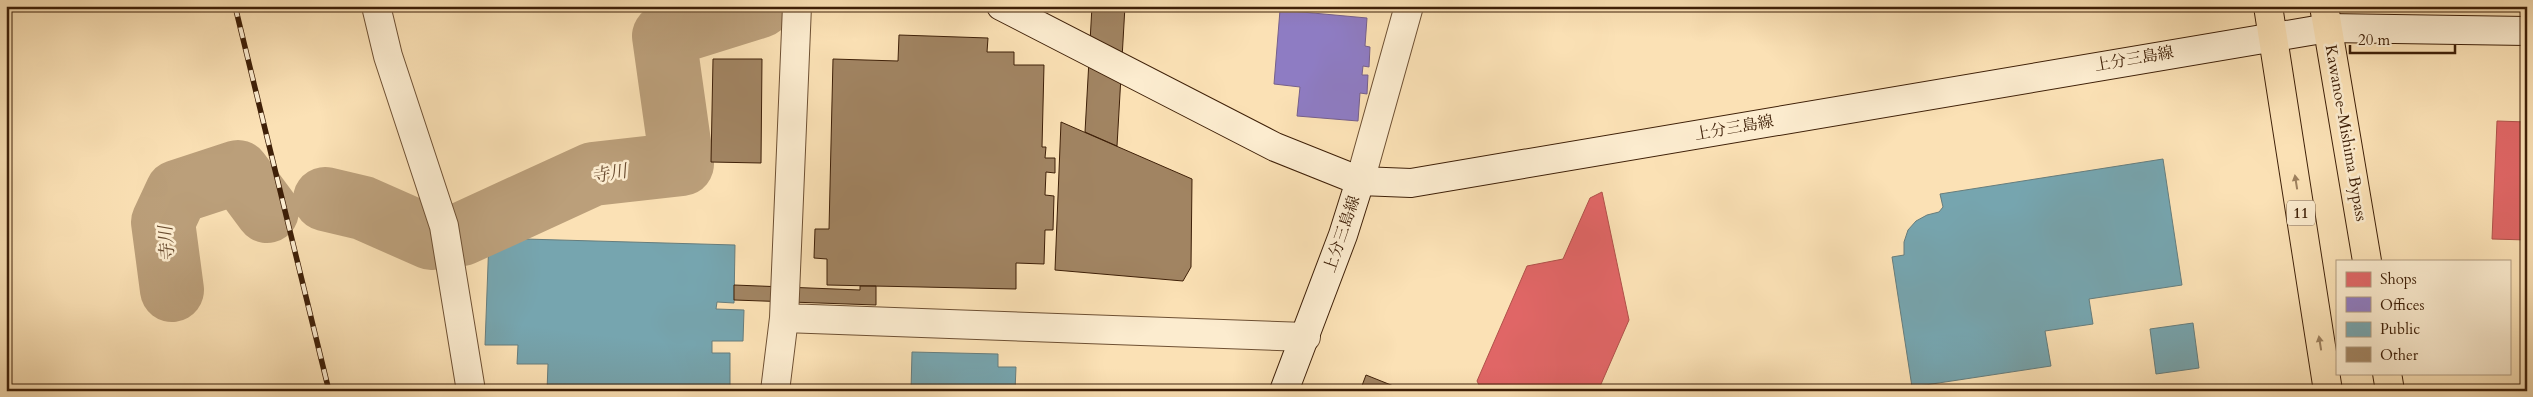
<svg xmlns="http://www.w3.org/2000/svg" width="2533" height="397" viewBox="0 0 2533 397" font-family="Cardo,'Noto Serif JP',serif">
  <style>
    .shops { fill: #e06666; stroke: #b0514a }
    .offices { fill: #8e7cc3; stroke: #76608b }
    .public { fill: #76a5af; stroke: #667d7d }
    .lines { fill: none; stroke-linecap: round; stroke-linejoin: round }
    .river { stroke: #bb9f7a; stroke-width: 64 }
    .building { fill: #a18462; stroke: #3f2008 }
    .street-casing { stroke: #6e5033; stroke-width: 30 }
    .secondary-casing { stroke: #3f2008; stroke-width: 30 }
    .highway-casing { stroke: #3f2008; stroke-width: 30 }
    .street { stroke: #fceccf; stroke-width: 28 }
    .secondary { stroke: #fceccf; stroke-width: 28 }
    .highway { stroke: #fbe1b5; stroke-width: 28 }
    .rail-casing { stroke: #3f2008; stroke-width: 5.5 }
    .rail { stroke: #fceccf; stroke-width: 4; stroke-dasharray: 11; stroke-linecap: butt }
    .oneway { fill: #9d805e }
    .labels { text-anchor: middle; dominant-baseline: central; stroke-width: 5; stroke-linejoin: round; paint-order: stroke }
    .shield { fill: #fceccf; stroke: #785d44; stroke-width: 1 }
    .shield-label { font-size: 15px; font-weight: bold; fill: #3f2008 }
    .street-label { font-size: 16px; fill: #3f2008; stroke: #fceccf }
    .water-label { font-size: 18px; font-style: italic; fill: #6a4c30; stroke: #fceccf }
  </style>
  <rect width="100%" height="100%" fill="#fbe1b5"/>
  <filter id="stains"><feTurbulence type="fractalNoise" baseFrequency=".004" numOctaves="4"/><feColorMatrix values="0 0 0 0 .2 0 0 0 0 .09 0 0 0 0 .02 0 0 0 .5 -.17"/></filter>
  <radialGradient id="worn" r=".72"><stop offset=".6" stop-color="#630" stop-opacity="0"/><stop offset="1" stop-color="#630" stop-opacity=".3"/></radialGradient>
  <!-- shops -->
  <path class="shops" d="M2497,121L2527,122V240L2492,239Z
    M1602,192L1629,320L1598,391H1482L1477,381L1527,266L1563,259L1590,198Z"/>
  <!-- offices -->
  <path class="offices" d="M1280,10L1367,18L1365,46L1370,47L1369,67L1363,66L1362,75H1368L1367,94L1360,93L1358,121L1297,116L1300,87L1274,84Z"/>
  <!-- public -->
  <path class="public" d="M2163,159L2182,285L2089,299L2093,324L2045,331L2051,366L1912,387L1892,257L1904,255V242L1908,230L1916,221L1927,215L1939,212L1943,207L1940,194Z
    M489,238L735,245L734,303L717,302L716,309L744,310L743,341H712V353H730V391H547L548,364H517L518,345H485Z
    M2193,323L2199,368L2156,374L2150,329Z
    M912,352L998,354V367H1016L1015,391H911Z"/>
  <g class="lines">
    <!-- river -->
    <path class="river" d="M325,199L363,208L431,238L462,234L593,174L682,164L664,36L760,6
      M172,290L163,222L177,192L238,172L267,211"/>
  </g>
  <!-- building -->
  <path class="building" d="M1092,6H1125L1117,146L1085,132Z
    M899,35L988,38L987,52H1014V65H1044L1042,147H1046L1045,158H1055V173L1046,172L1045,195L1054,196L1053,230H1045L1044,264L1016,263V289L827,285V259L814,258L815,229H829L833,59L898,61Z
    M713,59H762L761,163L711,162Z
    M1061,122L1192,179L1191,267L1183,281L1055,270Z
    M734,285L860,290V286H876V305L734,300Z
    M1366,375L1406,391H1360Z"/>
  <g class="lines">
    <defs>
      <path id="street" d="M376,6L388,56L444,226L471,391
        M1360,181L1409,6
        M784,318L1306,337
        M775,391L784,318L797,6"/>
      <path id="secondary" d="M1001,6L1275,147L1360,181L1411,183L2328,28L2527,31
        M1284,391L1343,235L1360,181"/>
      <path id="highway" d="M2268,6L2328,391
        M2324,6L2367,261
        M2387,373L2390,391"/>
    </defs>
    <!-- street casing -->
    <use href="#street" class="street-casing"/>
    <!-- secondary casing -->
    <use href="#secondary" class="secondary-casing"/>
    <!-- highway casing -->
    <use href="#highway" class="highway-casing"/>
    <!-- street -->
    <use href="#street" class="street"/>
    <!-- secondary -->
    <use href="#secondary" class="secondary"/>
    <!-- highway -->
    <use href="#highway" class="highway"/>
    <defs>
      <path id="rail" d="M235,6L329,391"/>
    </defs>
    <!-- rail casing -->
    <use href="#rail" class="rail-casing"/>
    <!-- rail -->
    <use href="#rail" class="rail"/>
  </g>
  <!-- one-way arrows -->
  <defs><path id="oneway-solid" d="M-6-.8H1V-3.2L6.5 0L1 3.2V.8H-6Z" transform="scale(1.25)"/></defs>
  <g class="oneway">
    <use href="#oneway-solid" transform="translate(2296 182) rotate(-99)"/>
    <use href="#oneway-solid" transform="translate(2320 343) rotate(-99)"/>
  </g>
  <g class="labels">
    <!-- shield labels -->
    <rect class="shield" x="2287" y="200.5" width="28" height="25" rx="4"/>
    <g class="shield-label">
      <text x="2301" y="213">11</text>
    </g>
    <!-- street labels -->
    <g class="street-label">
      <text transform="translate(2134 59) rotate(-10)">上分三島線</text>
      <text transform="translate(1734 128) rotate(-10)">上分三島線</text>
      <text transform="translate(2346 133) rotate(80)">Kawanoe-Mishima Bypass</text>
      <text transform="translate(1342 234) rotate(-71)">上分三島線</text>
    </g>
    <!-- water labels -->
    <g class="water-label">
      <text transform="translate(609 174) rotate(-10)">寺川</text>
      <text transform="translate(167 244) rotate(-94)">寺川</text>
    </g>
  </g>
  <!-- margin -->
  <rect width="2533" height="397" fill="none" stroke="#fbe1b5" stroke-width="25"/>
  <rect x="8" y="8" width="2518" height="382" fill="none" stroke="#3f2008" stroke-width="2.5"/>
  <rect x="12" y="12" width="2508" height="372" fill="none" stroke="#3f2008"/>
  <!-- legend -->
  <rect x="2336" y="260" width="175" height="115" fill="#fceccf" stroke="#b09a7f"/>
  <rect x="2346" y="272" width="25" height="15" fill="#e06666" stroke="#b09a7f"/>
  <text x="2380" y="284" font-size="15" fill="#3f2008">Shops</text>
  <rect x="2346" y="297" width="25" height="15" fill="#8e7cc3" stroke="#b09a7f"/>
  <text x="2380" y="310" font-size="15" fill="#3f2008">Offices</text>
  <rect x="2346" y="322" width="25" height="15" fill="#76a5af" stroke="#b09a7f"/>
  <text x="2380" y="334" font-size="15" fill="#3f2008">Public</text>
  <rect x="2346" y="347" width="25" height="15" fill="#a18462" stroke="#b09a7f"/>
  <text x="2380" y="360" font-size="15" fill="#3f2008">Other</text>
  <!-- scale -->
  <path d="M2350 45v8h105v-8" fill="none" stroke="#3f2008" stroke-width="2.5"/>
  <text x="2358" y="45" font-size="15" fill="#3f2008" stroke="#fceccf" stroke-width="4" paint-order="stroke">20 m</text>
  <rect width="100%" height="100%" filter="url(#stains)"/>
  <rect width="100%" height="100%" fill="url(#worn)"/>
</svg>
